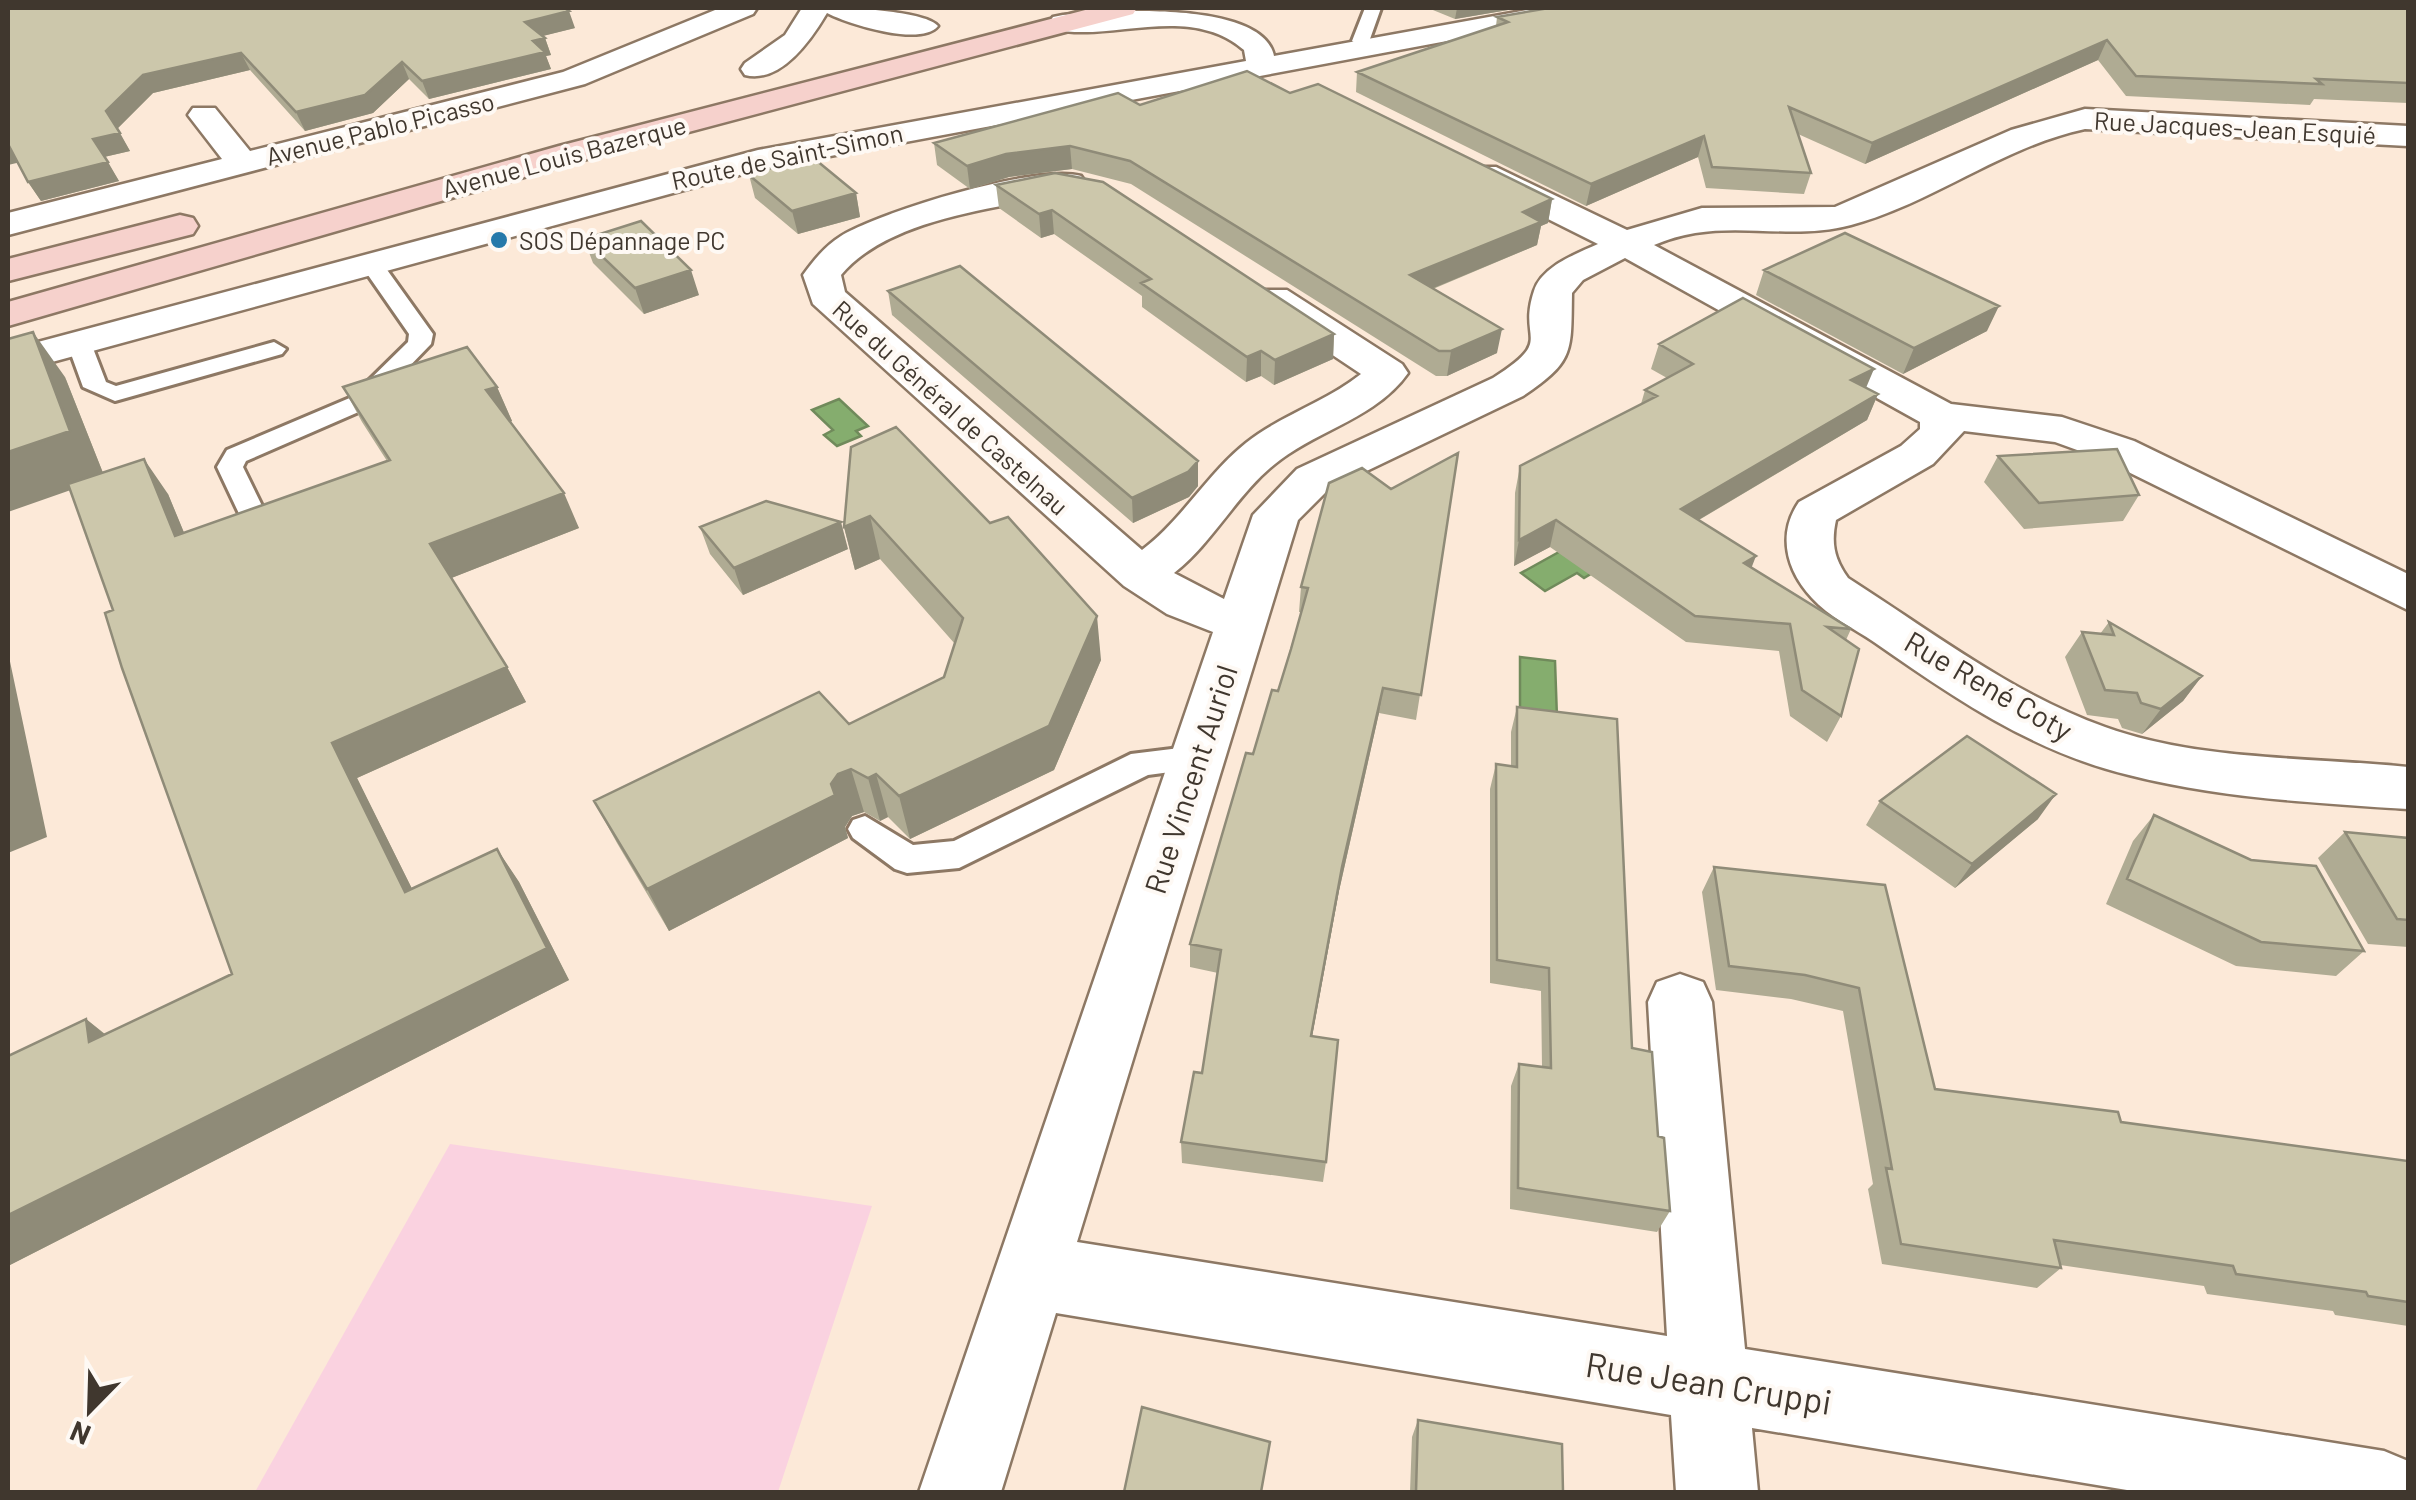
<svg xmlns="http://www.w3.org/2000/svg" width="2416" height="1500" viewBox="0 0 2416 1500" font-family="Barlow,sans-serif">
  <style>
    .green { fill: #fad2e0 }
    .water { fill: #85ad6e; stroke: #708a5b; stroke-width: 2.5 }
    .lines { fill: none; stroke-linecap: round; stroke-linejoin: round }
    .lane-casing { stroke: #8d7864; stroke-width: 6 }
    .street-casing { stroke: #8d7864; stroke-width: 5 }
    .secondary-casing { stroke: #8d7864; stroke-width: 5 }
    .lane { fill: #fff; fill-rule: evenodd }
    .street { fill: #fff; fill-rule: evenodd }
    .secondary { fill: #f6d1cc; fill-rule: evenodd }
    .wall { fill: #afab93 }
    .shaded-wall { fill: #8f8b78 }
    .building { fill: #ccc7ab; stroke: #8f8b78; stroke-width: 2.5 }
    .poi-dot { fill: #2679aa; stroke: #fef9f4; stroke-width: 4 }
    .labels { text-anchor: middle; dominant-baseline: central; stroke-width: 8; stroke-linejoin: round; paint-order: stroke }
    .far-street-label { font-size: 25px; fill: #40372e; stroke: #fef9f4 }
    .far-poi-label { font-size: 25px; fill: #40372e; stroke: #fef9f4; text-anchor: start }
    .street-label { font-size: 30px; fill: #40372e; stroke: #fef9f4 }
    .near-street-label { font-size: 35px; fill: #40372e; stroke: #fef9f4 }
  </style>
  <rect width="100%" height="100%" fill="#fce9d8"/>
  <!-- green -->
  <path class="green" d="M450,1144L872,1206L778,1492H255Z"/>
  <!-- water -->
  <path class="water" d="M839,399L868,426L856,431L861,436L837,446L824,435L833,430L812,410Z
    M1568,547L1594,572L1584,578L1577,573L1545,591L1521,573Z
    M1520,657L1555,661L1557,718L1520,714Z"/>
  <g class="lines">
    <defs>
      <path id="lane" d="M1365,8H1381L1370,39L1378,46L1369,51L1352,41Z
        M372,258L380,260L433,334L431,344L370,407L246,461L243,467L267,516L253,525L243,522L217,467L227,450L352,397L408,342L409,334L361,265Z
        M79,336L91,343L106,382L116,386L274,342L286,349L282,354L115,401L83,387L67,343Z
        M1196,746L1208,749L1212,758L1208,767L1148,775L959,868L907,873L895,869L853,838L848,829L853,820L865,816L913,845L954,841L1131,754Z"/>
      <path id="street" d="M720,8H757L753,14L585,84L8,235V213L222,159L188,115L193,108H215L250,151L563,72Z
        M802,8C827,6 924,9 938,26C921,47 848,24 827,13C811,40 781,84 745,75L741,69L745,63L785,35Z
        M1538,8H1595L1581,16L761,169L8,374V350L758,150L1246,61L1244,50C1189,2 1110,43 1053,29L1049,23L1053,17L1063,15C1108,10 1263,0 1274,56Z
        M2085,109L2408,126V146L2085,129C2001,147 1933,203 1851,225C1783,243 1723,215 1654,245L1951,404L2062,417L2134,441L2408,574V610L2102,459L2055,442L1964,431L1933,464L1836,520C1831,543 1834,559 1848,578C1931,631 2012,694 2105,727C2199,761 2310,757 2408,767V809C2316,803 2219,798 2129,775C2033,752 1954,698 1874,642C1855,629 1828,616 1812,598C1786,570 1777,534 1799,502L1901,446L1920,429V422L1625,258L1583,280L1572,293C1571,352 1575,361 1523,396L1329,489L1298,520L1077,1242L1667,1336L1648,1002L1657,982L1680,974L1703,982L1712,1002L1745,1349L2384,1451L2408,1461V1492H2139L1752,1428L1758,1492H1676L1671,1415L1056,1313L1001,1492H919L1213,632L1167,614L1124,586L813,304L803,275C814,260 825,246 841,236C883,211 1035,164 1081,176L1086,183L1081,190C1009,208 892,214 841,275L845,292L1142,550C1182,520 1207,474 1246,443C1281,415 1326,402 1361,374L1259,306L1254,298L1259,290H1287L1402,364L1408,373C1377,417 1321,429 1280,460C1238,491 1215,541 1174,573L1224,599L1253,515L1297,469L1493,378C1556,338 1517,342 1534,291C1542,266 1576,254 1598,244L1472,181L1467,174L1472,167H1496L1627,230L1702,208L1835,207L2011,130Z"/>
      <path id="secondary" d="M1093,8H1137L1133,14L583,160L8,326V302L559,146Z
        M180,215L193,218L198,226L193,234L8,281V259Z"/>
    </defs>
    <!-- lane casing -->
    <use href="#lane" class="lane-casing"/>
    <!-- street casing -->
    <use href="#street" class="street-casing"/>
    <!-- secondary casing -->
    <use href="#secondary" class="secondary-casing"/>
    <!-- lane -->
    <use href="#lane" class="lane"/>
    <!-- street -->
    <use href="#street" class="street"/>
    <!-- secondary -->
    <use href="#secondary" class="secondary"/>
  </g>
  <!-- wall -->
  <path class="wall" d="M8,8L575,28L542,36L545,38L551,55L546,56L551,69L429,99L409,79L373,113L305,131L250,70L153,93L117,129L130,151L104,157L119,181L41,201L28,182L18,162Z
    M1428,8H1520L1455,19Z
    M2408,8V103L2314,99L2310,105L2126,96L2098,60L1865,164L1798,134L1811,173L1804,194L1706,188L1698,157L1586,206L1356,92L1357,72L1496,26L1497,17Z
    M1290,93L1552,199L1548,223L1541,226L1537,245L1433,289L1497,353L1447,376H1436L1131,184L1072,169L1009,177L970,189L937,165L934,143L1140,105Z
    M749,175L856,193L860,217L798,234L755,198Z
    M996,185L1334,334L1333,359L1274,385L1261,376L1246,382L1142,307V296L1054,234L1041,238L999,208Z
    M584,239L699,295L644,314L593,263Z
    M1764,270L1987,331L1903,374L1756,295Z
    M888,291L1198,461V486L1189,497L1133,523L892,315Z
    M1659,344L1866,388L1878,394L1867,420L1699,520L1751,567L1851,629L1846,640L1841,716L1827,742L1790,716L1779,651L1686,642L1550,547L1514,566L1515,493L1520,466L1641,404L1645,390L1667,378L1651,369Z
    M65,377L103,473L168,494L184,533L387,461L362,422L343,387H497L512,421L510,422L579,528L451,578L507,667L526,702L357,778L412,889L497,849L519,882L569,980L8,1266V1056L86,1019L105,1034L232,974L113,610Z
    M851,447L1101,660L1054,770L910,839L888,817L880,821L864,812L852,816L845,827L848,838L669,931L617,843L594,801L849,724L944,677L955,644L880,559L855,570L844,527Z
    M1458,453L1416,720L1379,713L1339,891L1312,1036L1326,1162L1323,1182L1182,1163L1181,1142L1202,1073L1218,973L1190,967V944L1253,754L1278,691L1301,612H1299L1301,587L1391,489Z
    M1998,456L2139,495L2123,521L2024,529L1984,482Z
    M700,527L848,549L743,595L710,554Z
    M2109,622L2202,676L2183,701L2142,734L2122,728L2118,719L2087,715L2065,657L2082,632L2100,634Z
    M1517,707L1632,1048L1658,1136L1670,1211L1657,1232L1510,1209L1511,1086L1519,1064L1542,1067L1541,991L1490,983V789L1496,764L1511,766V732Z
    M1880,801L2038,819L1955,888L1866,825Z
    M2154,815L2251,860L2364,951L2336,976L2236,966L2106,904L2133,841Z
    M2345,832L2408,838V947L2368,944L2318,858Z
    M1714,867L1885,885L1935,1089L2121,1122L2408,1161V1326L2335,1315L2333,1311L2207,1294L2204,1286L2060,1265L2061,1268L2037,1288L1882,1264L1868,1189L1873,1184L1843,1011L1791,999L1716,990L1702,892Z
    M1418,1420L1563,1492H1410L1412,1437Z"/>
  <!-- shaded-wall -->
  <path class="shaded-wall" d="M1457,8H1520L1455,19Z
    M569,11L575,28L531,39L525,22Z
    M545,38L551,55L546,56L551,69L429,99L422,81Z
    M2107,40L2098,60L1865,164L1872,143Z
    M241,53L250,70L153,93L117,129L106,111L143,75Z
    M402,62L409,79L373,113L305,131L296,112Z
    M120,133L130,151L104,157L93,139Z
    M1704,136L1698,157L1586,206L1591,184Z
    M9,143L21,162L8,165Z
    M1070,146L1072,169L1009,177L970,189L967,166L1006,154Z
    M108,162L119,181L41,201L28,182Z
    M856,193L860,217L798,234L792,211Z
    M1552,199L1548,223L1541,226L1537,245L1407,299L1410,275L1523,212Z
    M1052,210L1054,234L1041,238L1039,214Z
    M691,270L699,295L644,314L635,288Z
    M1999,306L1987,331L1903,374L1914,348Z
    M1502,329L1497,353L1447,376L1451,351Z
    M33,332L65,377L105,478L8,512V452Z
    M1334,334L1333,359L1274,385L1275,360Z
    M1261,351V376L1246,382L1247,357Z
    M1874,369L1863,395L1851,380Z
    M497,387L512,421L502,424L486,390Z
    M1878,394L1867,420L1673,535L1681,509Z
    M144,459L168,494L200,571L175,536Z
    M1198,461V486L1189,497L1133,523L1132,498Z
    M564,493L579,528L449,579L430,544Z
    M870,516L880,559L855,570L844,527Z
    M1556,520L1550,547L1514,566L1519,540Z
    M841,522L848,549L743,595L734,568Z
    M1756,556L1746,582L1744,563Z
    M1097,616L1101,660L1054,770L910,839L899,796Z
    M8,652L47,837L8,853Z
    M507,667L526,702L357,778L430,925L405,892L332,743Z
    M2202,676L2183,701L2142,734L2161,709Z
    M1383,688L1379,713L1339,891L1308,1058L1311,1036L1342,867Z
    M851,769L864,812L852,816L845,827L848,838L669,931L647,889L838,774Z
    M876,774L888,817L880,821L868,778Z
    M2056,794L2038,819L1955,888L1972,864Z
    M497,849L519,882L569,980L8,1266V1215Z
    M86,1019L124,1050L89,1042Z"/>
  <!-- building -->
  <path class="building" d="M8,8H564L569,11L525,22L545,38L533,41L545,52L422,81L402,62L365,95L296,112L241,53L143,75L106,111L120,133L93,139L108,162L28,182L8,144Z
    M1549,8H2408V83L2316,79L2322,84L2136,76L2107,40L1872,143L1789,107L1811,173L1712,167L1704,136L1591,184L1357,72L1508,22L1497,17Z
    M1247,71L1290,93L1318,84L1552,199L1523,212L1541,222L1410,275L1502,329L1451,351H1439L1130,161L1070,146L1006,154L967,166L934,143L1118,93L1140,105Z
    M811,156L856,193L792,211L749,175Z
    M1055,173L1103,182L1334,334L1275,360L1261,351L1247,357L1141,283L1151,279L1052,210L1039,214L996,185Z
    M641,221L691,270L635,288L584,239Z
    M1845,233L1999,306L1914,348L1764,270Z
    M960,266L1198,461L1188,472L1132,498L888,291Z
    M1743,298L1874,369L1851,380L1878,394L1681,509L1756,556L1744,563L1851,629L1827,627L1859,649L1841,716L1802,690L1790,624L1695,616L1556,520L1519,540L1520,466L1657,396L1645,390L1693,364L1659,344Z
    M33,332L70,431L8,452V339Z
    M467,347L497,387L486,390L564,493L430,544L507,667L332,743L405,892L497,849L547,948L8,1215V1056L86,1019L89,1042L232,974L122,668L105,613L113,610L68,484L144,459L175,536L390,460L343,387Z
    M896,427L990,523L1008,517L1097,616L1049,726L899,796L876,774L868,778L851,769L838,774L831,784L835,795L647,889L594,801L819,692L849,724L944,677L963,618L870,516L844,527L851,447Z
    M2117,449L2139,495L2039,503L1998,456Z
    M1458,453L1421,695L1383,688L1342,867L1311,1036L1338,1040L1326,1162L1181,1142L1194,1072L1202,1073L1221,950L1190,944L1246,753L1253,754L1272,690L1278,691L1291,649L1308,588L1301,587L1329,483L1362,468L1391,489Z
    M766,501L841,522L734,568L700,527Z
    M2109,622L2202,676L2161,709L2141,703L2137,693L2105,690L2082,632L2114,635Z
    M1517,707L1617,719L1632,1048L1652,1052L1658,1136L1664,1138L1670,1211L1518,1188L1519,1064L1551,1068L1549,968L1497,960L1496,764L1517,767Z
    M1967,736L2056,794L1972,864L1880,801Z
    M2154,815L2251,860L2316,866L2364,951L2261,942L2127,879Z
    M2345,832L2408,838V920L2397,919Z
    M1714,867L1885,885L1935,1089L2118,1112L2121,1122L2408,1161V1302L2368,1296L2366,1292L2236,1274L2233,1266L2054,1240L2061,1268L1901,1244L1886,1168L1892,1169L1859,988L1805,975L1729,966Z
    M1142,1407L1270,1442L1261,1492H1124Z
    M1418,1420L1562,1444L1563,1492H1416Z"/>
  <!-- markers -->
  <circle class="poi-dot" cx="499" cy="240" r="10"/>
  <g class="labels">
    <!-- far-street labels -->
    <g class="far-street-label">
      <text transform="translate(2235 127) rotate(3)">Rue Jacques-Jean Esquié</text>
      <text transform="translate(380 128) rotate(-14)">Avenue Pablo Picasso</text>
      <text transform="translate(564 156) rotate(-15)">Avenue Louis Bazerque</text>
      <text transform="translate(787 156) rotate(-12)">Route de Saint-Simon</text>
      <text transform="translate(951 407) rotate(42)">Rue du Général de Castelnau</text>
    </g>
    <!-- far-poi labels -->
    <g class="far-poi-label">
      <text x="519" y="240">SOS Dépannage PC</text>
    </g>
    <!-- street labels -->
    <g class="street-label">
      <text transform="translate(1989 685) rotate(30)">Rue René Coty</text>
      <text transform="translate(1190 779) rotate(-72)">Rue Vincent Auriol</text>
    </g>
    <!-- near-street labels -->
    <g class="near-street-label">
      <text transform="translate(1709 1382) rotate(9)">Rue Jean Cruppi</text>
    </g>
  </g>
  <!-- border -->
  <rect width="2416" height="1500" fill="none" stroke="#40372e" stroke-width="20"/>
  <!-- north arrow -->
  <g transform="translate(90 1410) rotate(203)" stroke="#fef9f4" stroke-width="8" paint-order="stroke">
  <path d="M0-8L18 38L0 25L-18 38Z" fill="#40372e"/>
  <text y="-15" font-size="28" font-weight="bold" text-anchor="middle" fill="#40372e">N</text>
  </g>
</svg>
